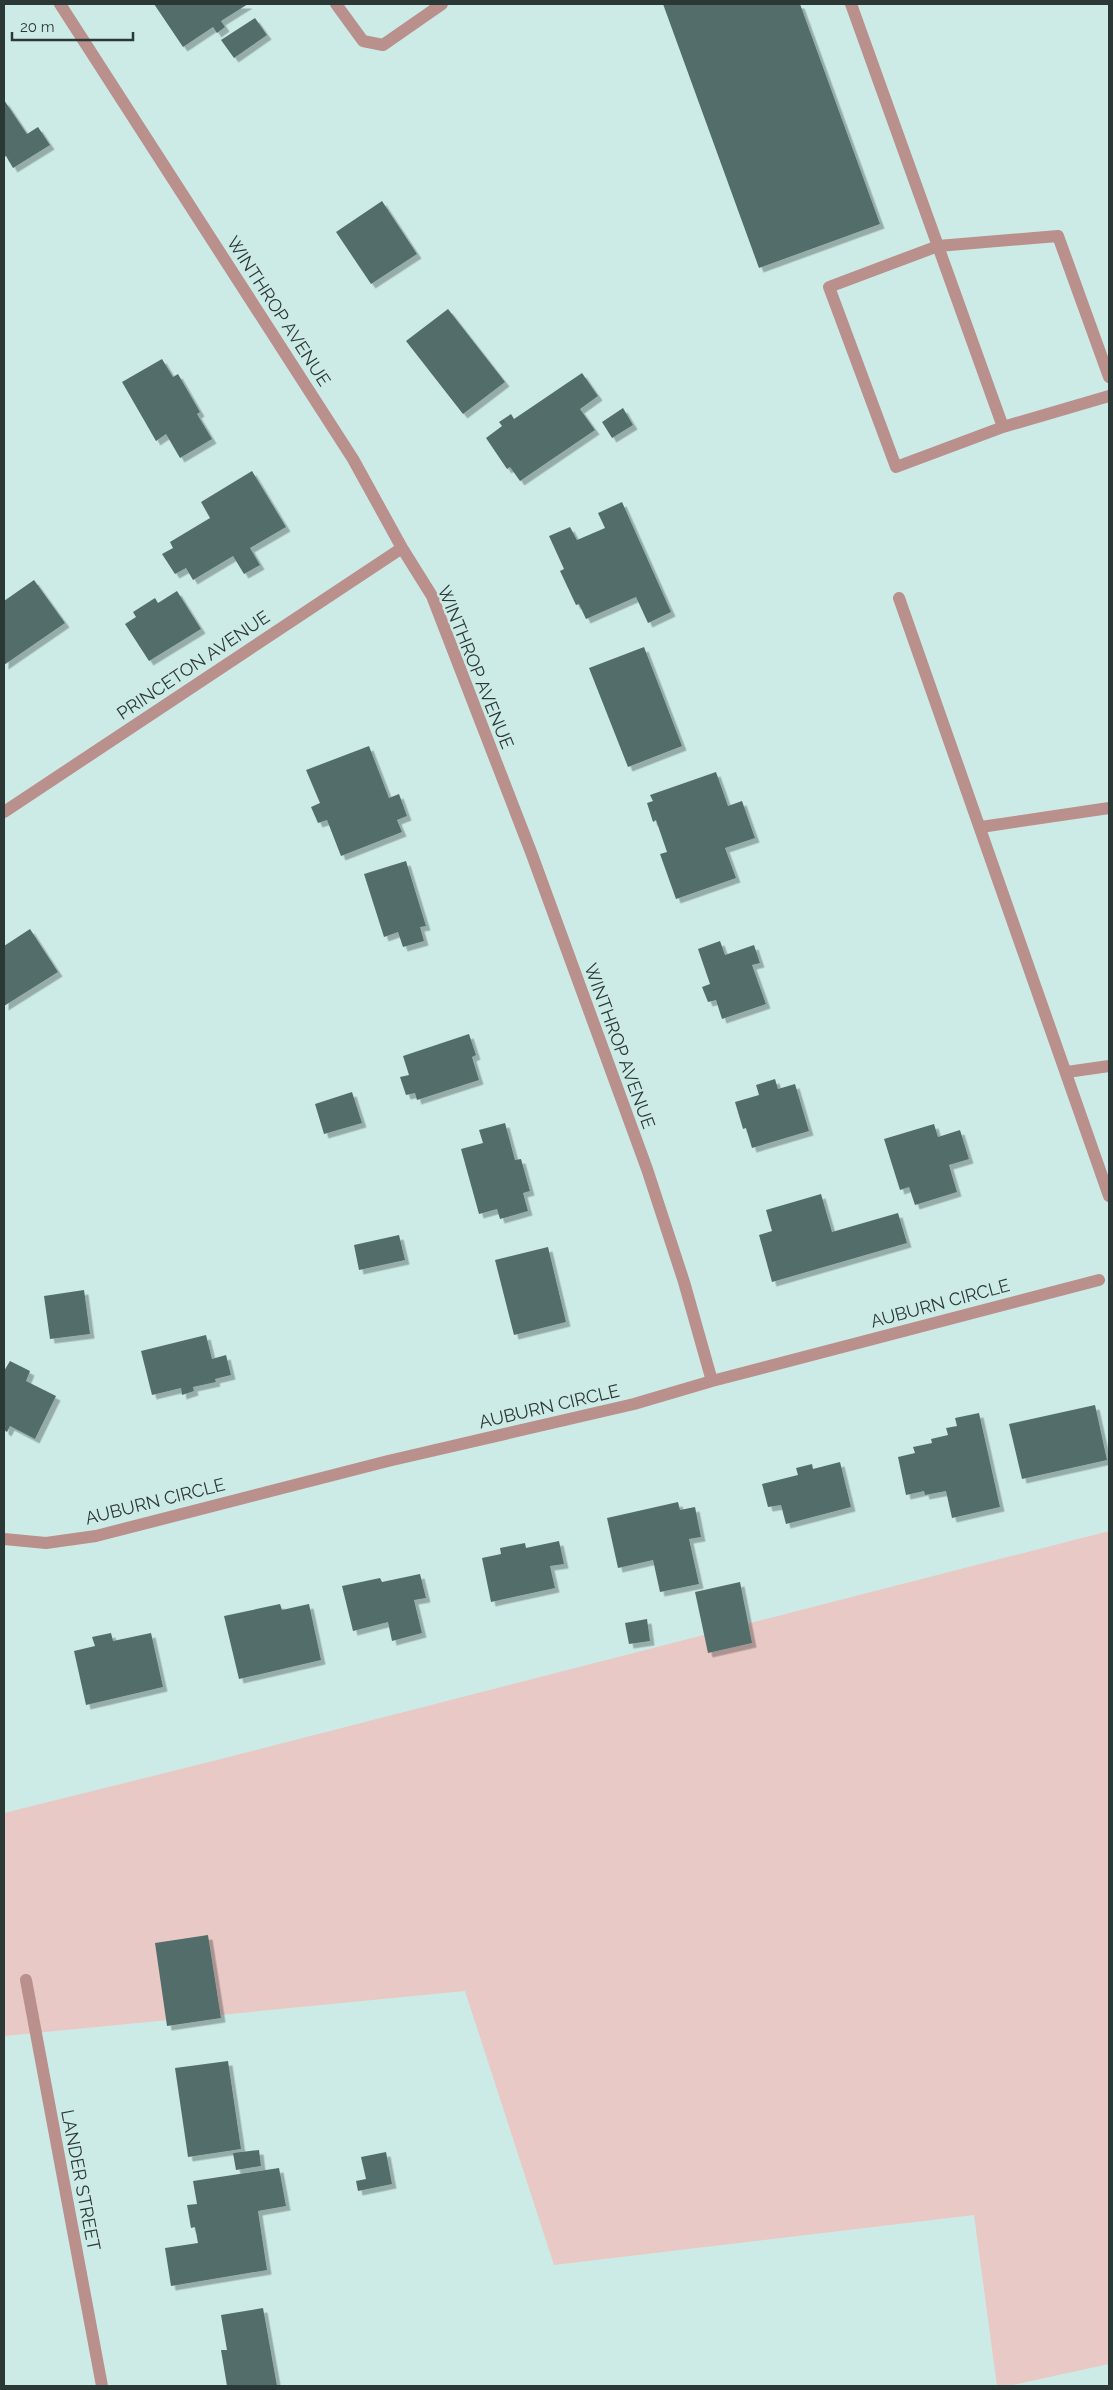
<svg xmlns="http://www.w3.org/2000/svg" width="1113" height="2390" viewBox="0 0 1113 2390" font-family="Raleway,sans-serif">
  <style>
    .green { fill: #e8c9c5 }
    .building { fill: #536e6a; filter: url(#shadow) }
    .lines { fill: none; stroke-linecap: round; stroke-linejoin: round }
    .service { stroke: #b9908c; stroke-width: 12 }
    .minor { stroke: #b9908c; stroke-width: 12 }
    .labels { text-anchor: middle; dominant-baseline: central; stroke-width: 5; stroke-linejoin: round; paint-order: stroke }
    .street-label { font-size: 18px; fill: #2c3836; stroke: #cdebe6 }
  </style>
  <defs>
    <filter id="shadow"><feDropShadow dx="4.5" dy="4.5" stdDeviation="0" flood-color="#0004"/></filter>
  </defs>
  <rect width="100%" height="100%" fill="#cdebe6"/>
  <!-- green -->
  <path class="green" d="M1109,1531V2364L1008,2386H997L974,2215L554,2265L465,1991L4,2036V1813L217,1760Z"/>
  <!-- building -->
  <path class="building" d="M154,4H248L221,21L225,27L217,33L213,27L183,47Z
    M663,4H800L880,224L759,268Z
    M255,18L267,35L234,58L221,40Z
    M4,100L27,134L38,127L50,145L13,168L6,156L4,157Z
    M382,201L417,254L371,284L336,232Z
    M448,309L505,382L463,414L406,341Z
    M162,359L173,377L178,374L200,412L197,414L212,439L180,458L166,434L156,441L122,382Z
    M582,373L598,396L580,409L595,430L520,481L510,467L507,469L486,438L502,426L499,422L511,414L514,419Z
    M623,408L633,425L612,438L602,422Z
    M252,471L286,527L250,548L260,565L244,574L233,556L193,580L186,568L175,574L162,554L173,548L170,542L210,518L201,502Z
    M622,502L671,612L648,623L636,597L586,619L579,604L576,605L560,571L564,569L549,536L570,527L577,540L605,528L598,513Z
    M34,580L65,623L4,665V601Z
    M177,591L201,629L149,661L125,624L136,617L133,612L155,598L158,603Z
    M644,647L682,746L628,767L589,668Z
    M369,746L389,798L399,794L407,816L397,820L402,832L341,856L327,820L318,823L311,807L320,803L306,770Z
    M716,772L728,806L742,801L755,838L725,848L736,878L676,899L660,854L667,852L656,820L653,822L647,803L653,801L650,795Z
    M406,861L426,926L420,927L424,941L403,947L398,932L384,937L364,874Z
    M30,929L58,972L4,1006V946Z
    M720,941L725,955L754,945L760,963L752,965L766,1004L722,1019L716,1000L708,1002L702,987L710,984L698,949Z
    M469,1034L476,1055L472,1057L479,1080L417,1100L415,1093L406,1095L400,1077L409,1075L403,1056Z
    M775,1079L778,1089L795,1084L809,1131L752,1148L746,1128L743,1129L735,1102L759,1095L756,1085Z
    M352,1092L362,1123L324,1134L315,1104Z
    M505,1123L515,1160L521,1159L530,1191L523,1193L528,1211L500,1219L497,1209L479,1214L461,1149L483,1143L479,1130Z
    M934,1124L938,1137L960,1130L969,1159L949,1165L957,1192L915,1205L909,1187L900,1190L884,1139Z
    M821,1194L832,1232L898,1213L907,1243L772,1282L759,1235L772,1231L766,1210Z
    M399,1235L405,1260L359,1270L354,1245Z
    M548,1247L566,1322L514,1335L495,1260Z
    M84,1290L90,1334L50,1339L44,1296Z
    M206,1335L212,1359L226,1355L231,1375L215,1379L216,1382L193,1387L194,1391L182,1395L181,1388L152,1395L141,1351Z
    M10,1361L30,1371L26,1381L56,1396L35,1439L10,1426L7,1432L4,1430V1371Z
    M1095,1405L1107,1460L1022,1479L1009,1424Z
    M979,1413L1000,1507L952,1518L946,1491L925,1495L924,1491L906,1495L898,1457L915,1453L913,1447L932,1443L931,1439L948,1435L946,1428L957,1426L955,1418Z
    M840,1462L851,1507L786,1524L781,1505L768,1507L762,1484L798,1475L796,1468L812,1464L813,1469Z
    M678,1502L680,1510L695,1507L701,1537L689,1539L699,1584L660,1592L653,1560L618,1568L607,1518Z
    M559,1541L564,1564L550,1566L555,1588L491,1602L482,1558L501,1554L500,1548L525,1543L526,1548Z
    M420,1574L426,1598L414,1600L422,1633L392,1641L388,1622L353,1631L342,1586L380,1578L382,1582Z
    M740,1582L752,1643L708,1653L695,1592Z
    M280,1604L282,1610L309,1604L321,1660L239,1679L224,1616Z
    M647,1619L650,1641L629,1644L625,1623Z
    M111,1633L113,1641L151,1633L163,1687L86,1705L74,1651L95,1646L92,1637Z
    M208,1935L221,2018L167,2026L155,1943Z
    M228,2061L241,2149L188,2157L175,2068Z
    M259,2150L261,2166L236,2170L233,2153Z
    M386,2152L392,2184L358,2191L356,2181L366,2179L361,2157Z
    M279,2168L286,2206L258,2211L267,2270L171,2286L165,2248L198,2243L195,2227L191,2228L187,2205L197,2204L193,2181Z
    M263,2308L277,2386H227L221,2350H227L221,2315Z"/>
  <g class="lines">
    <!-- service -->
    <path class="service" d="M336,4L363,41L383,45L442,4
      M851,4L1003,427L1109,396
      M1003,427L896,467L829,287L938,246L1058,236L1109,377
      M899,598L1109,1196
      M981,827L1109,808
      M1067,1072L1109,1066"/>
    <!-- minor -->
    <path class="minor" d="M60,4L353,459L402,548L432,596L531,852L647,1169L684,1282L712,1381
      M4,812L402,548
      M4,1539L46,1543L96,1536L388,1461L634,1404L712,1381L1099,1280
      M26,1980L102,2386"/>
  </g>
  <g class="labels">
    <!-- street labels -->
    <g class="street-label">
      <text transform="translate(279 311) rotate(57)">WINTHROP AVENUE</text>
      <text transform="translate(193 665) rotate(-34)">PRINCETON AVENUE</text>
      <text transform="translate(476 667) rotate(68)">WINTHROP AVENUE</text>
      <text transform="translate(620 1046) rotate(70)">WINTHROP AVENUE</text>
      <text transform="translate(940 1303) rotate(-15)">AUBURN CIRCLE</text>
      <text transform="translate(549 1406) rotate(-13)">AUBURN CIRCLE</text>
      <text transform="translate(155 1501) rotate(-14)">AUBURN CIRCLE</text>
      <text transform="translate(81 2180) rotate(79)">LANDER STREET</text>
    </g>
  </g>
  <!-- border -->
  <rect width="1113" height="2390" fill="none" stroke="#2c3836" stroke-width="10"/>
  <!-- scale -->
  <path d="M12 32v8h121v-8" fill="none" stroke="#2c3836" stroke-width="2.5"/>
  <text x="20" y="32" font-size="15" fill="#2c3836" stroke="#cdebe6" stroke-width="4" paint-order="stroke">20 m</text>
</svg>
